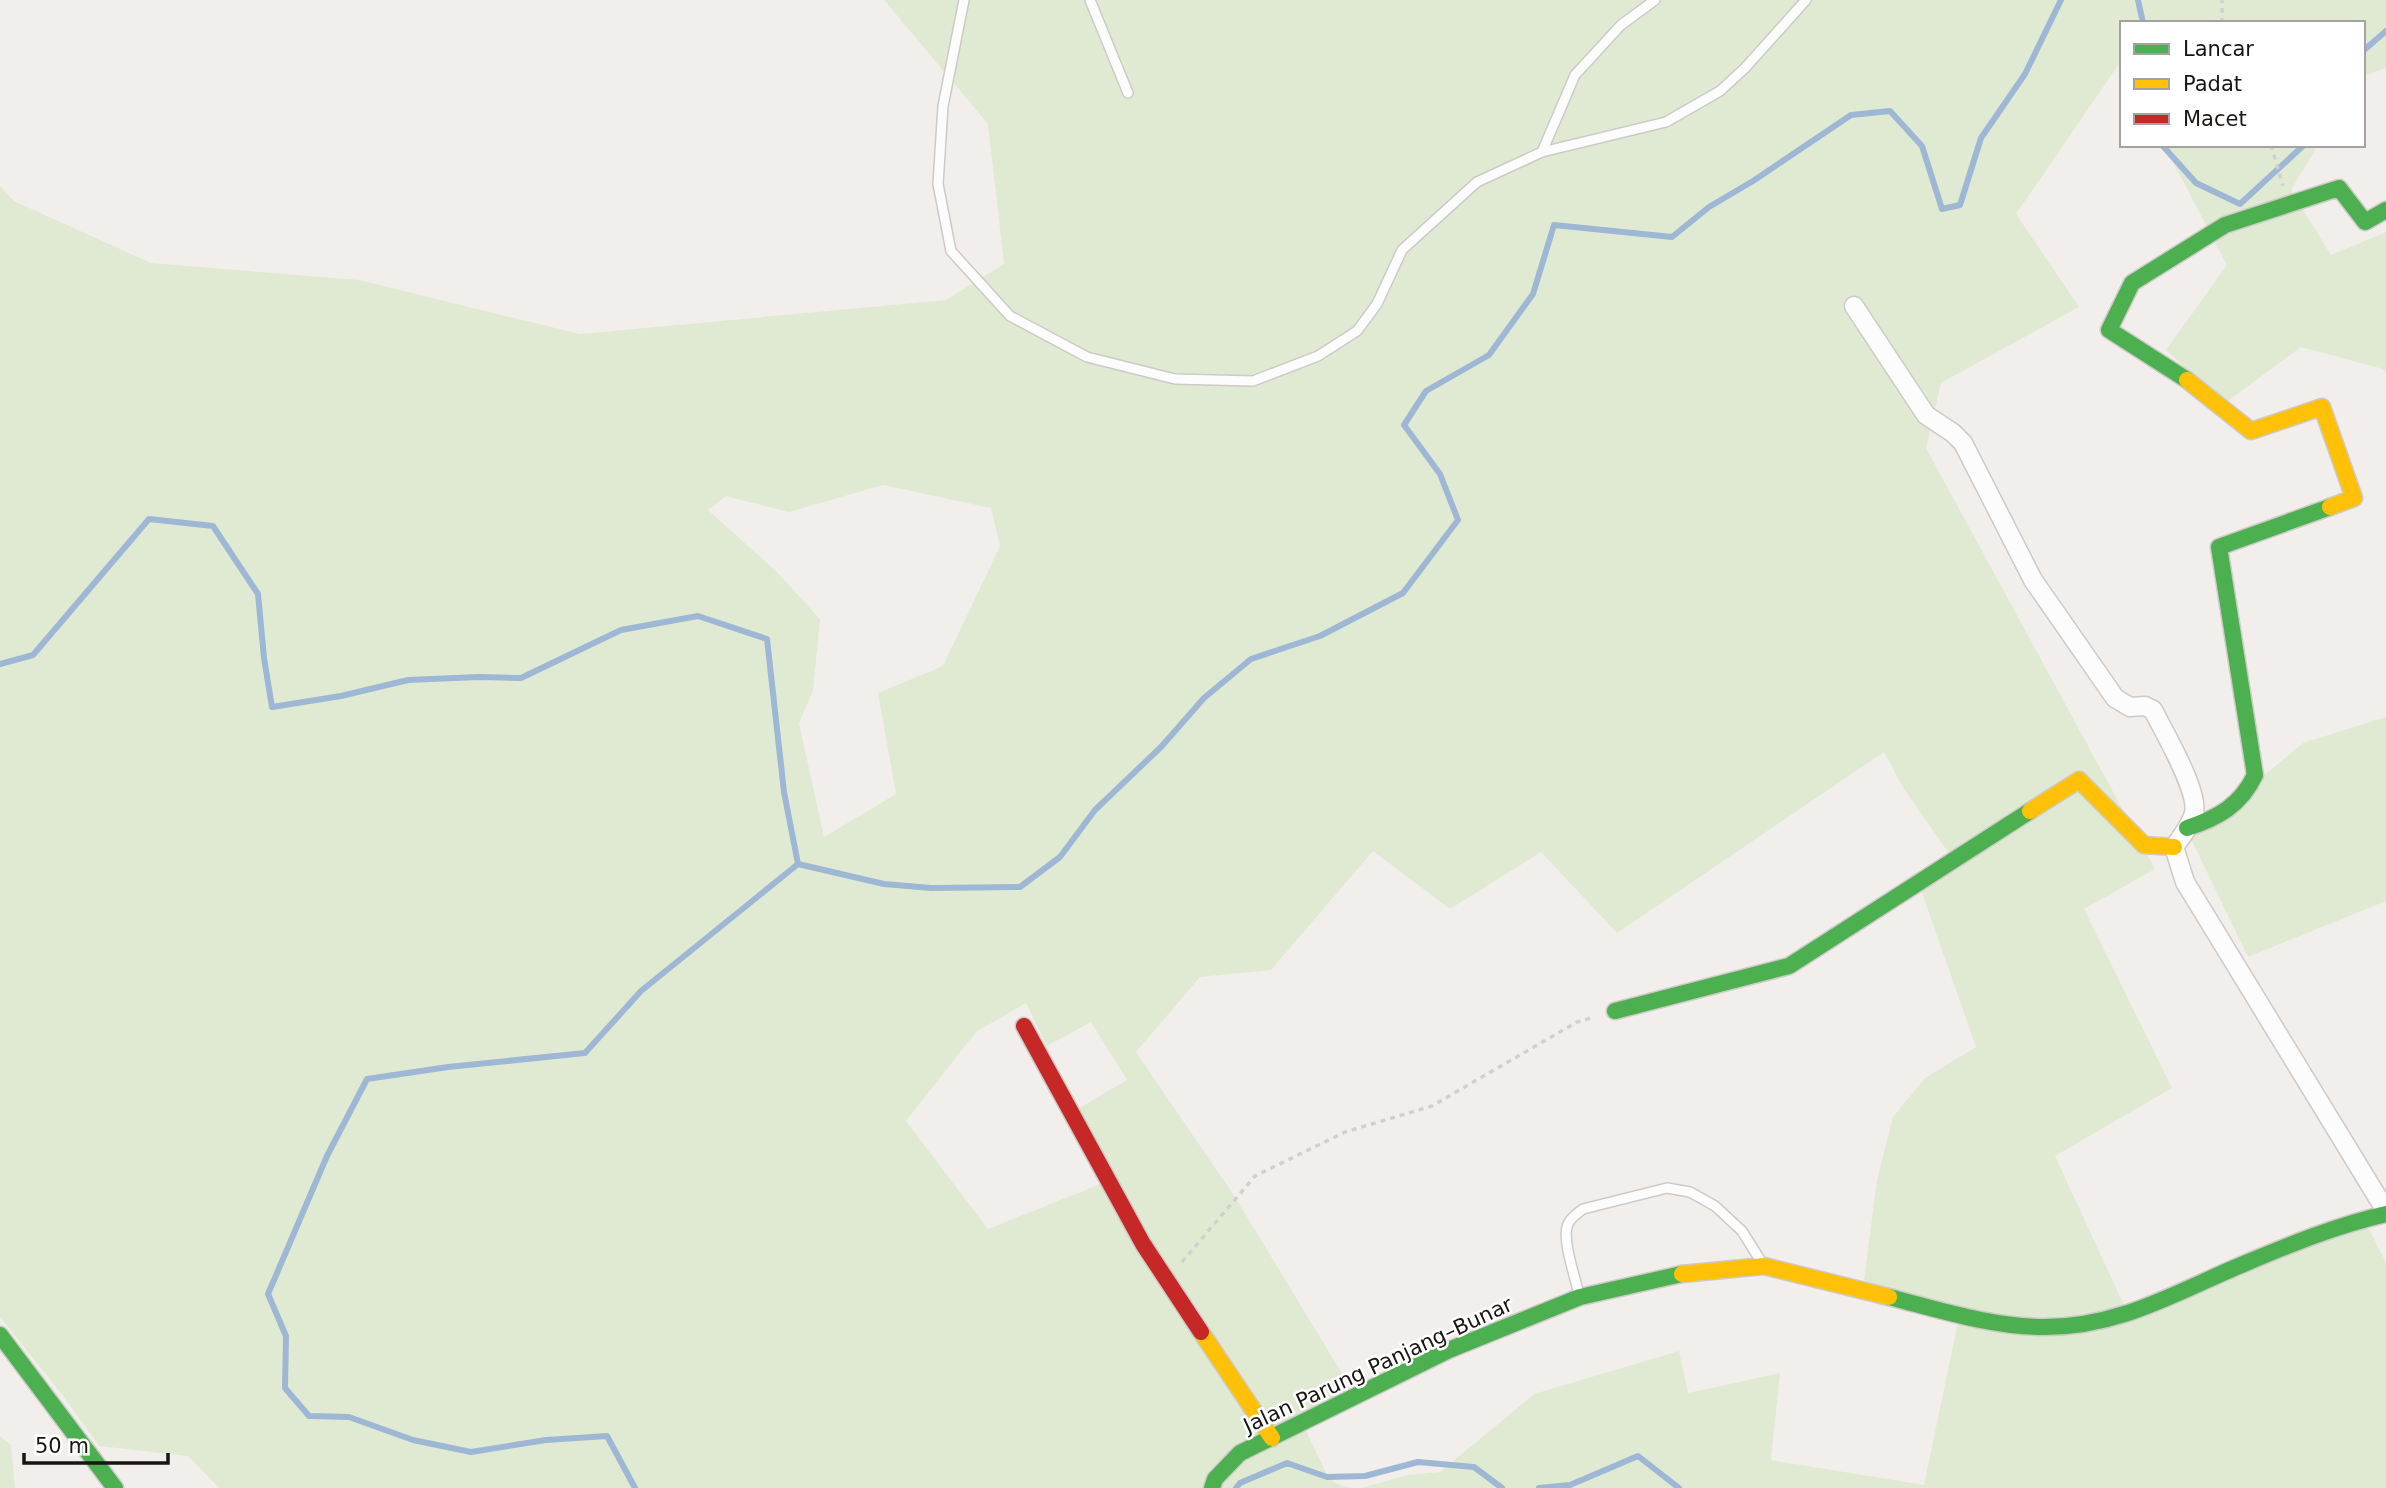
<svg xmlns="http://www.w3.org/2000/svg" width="2386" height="1488" viewBox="0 0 2386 1488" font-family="'DejaVu Sans',sans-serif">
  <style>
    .green { fill: #e0ead3; fill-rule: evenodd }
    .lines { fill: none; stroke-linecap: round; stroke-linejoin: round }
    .stream { stroke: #9eb7d5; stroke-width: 6 }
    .lane-casing { stroke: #cdcac8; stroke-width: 12 }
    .street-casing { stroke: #cdcac8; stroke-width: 21 }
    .fast-casing { stroke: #cdcac8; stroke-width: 19 }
    .slow-casing { stroke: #cdcac8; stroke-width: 19 }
    .jam-casing { stroke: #cdcac8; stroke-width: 19 }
    .path { stroke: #d2d0cf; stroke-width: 3.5; stroke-dasharray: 5 5; stroke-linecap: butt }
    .lane { stroke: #fdfcfc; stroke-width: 9 }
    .street { stroke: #fdfcfc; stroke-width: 18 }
    .fast { stroke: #4caf50; stroke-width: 16 }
    .slow { stroke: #ffc107; stroke-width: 16 }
    .jam { stroke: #c62828; stroke-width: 16 }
    .labels { text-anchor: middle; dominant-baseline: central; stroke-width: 5; stroke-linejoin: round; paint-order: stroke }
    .street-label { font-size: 21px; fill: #181513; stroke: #fff }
  </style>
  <rect width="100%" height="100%" fill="#f2eeeb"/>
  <!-- green -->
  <path class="green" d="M884,0H2386V68L2363,76V23H2122V67L2119,64L2016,214L2079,307L1941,383L1926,448L2155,869L2084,909L2172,1088L2055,1156L2129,1316L2367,1225L2386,1263V1488H1361L1408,1475L1440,1472L1534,1394L1679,1351L1688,1393L1780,1373L1771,1460L1924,1485L1959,1317L1864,1280L1877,1180L1893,1117L1925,1078L1976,1047L1921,890L1955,862L1904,789L1884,752L1617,933L1541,852L1450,909L1373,851L1271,970L1200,977L1136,1052L1235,1197L1352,1390L1299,1416L1327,1475L1335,1483L1351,1488H219L188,1456L99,1446L64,1397L0,1317V186L14,201L151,263L359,280L580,334L946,300L1004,264L988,124ZM883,485L991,508L1000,546L943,666L878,693L896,794L824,837L799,723L813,691L820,619L776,571L708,510L726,496L789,512ZM1026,1003L1047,1046L1091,1022L1127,1080L1076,1110L1113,1179L988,1229L906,1121L976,1032Z
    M2164,145H2318L2291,190L2331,255L2386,232V373L2383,369L2301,347L2225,403L2166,350L2227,265Z
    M2386,717V901L2248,957L2190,837L2303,743Z
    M0,1436L11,1445L15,1488H0Z"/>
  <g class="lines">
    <!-- stream -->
    <path class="stream" d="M2138,0L2143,23
      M2363,51L2386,31
      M2162,145L2196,183L2240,204L2304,145
      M0,664L33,655L149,519L213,526L258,594L264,658L272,707L341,696L408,680L478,677L521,678L621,630L698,616L767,639L784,792L798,864
      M798,864L884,884L931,888L1020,887L1060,857L1095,810L1161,747L1204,698L1251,659L1320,636L1403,593L1458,520L1440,474L1404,425L1426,391L1489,355L1533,294L1554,225L1672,237L1709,207L1753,181L1851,115L1890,111L1922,146L1942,209L1960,205L1981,138L2025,74L2061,0
      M635,1488L607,1436L546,1440L471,1452L413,1440L349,1417L309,1416L285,1388L286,1336L268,1294L327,1156L367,1079L448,1067L585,1053L641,991L798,864
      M1236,1488L1240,1483L1287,1463L1327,1477L1365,1476L1418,1462L1474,1467L1502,1488
      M1539,1488L1570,1485L1638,1456L1679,1488"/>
    <defs>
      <path id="lane" d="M964,0L943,106L938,184L951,251L1010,316L1087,357L1175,379L1253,381L1318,356L1357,331L1377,304L1402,250L1477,182L1542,152L1666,122L1720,91L1745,68L1806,0
        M1090,0L1128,93
        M1542,152L1575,75L1621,25L1655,0
        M1579,1295C1576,1279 1561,1238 1568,1224C1571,1217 1577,1214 1583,1209L1667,1188L1690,1192L1715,1206L1742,1231L1762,1263"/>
      <path id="street" d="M1854,306L1926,415L1953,433L1963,443L2033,580L2115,698L2130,707L2145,706L2153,710C2164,732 2199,791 2194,813C2191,825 2182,836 2174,847L2185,882L2386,1211"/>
      <path id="fast" d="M2187,380L2109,330L2132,283L2225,225L2339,188L2365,222L2386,210
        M2187,828C2218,818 2241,805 2255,775L2219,547L2330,507
        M1615,1011L1789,966L2030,811
        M1889,1297C1940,1310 1992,1327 2045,1327C2121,1327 2178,1291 2246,1263C2291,1244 2338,1225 2386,1214
        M0,1335L115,1488
        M1212,1488L1215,1479L1240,1453L1449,1350L1580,1297L1682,1274"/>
      <path id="slow" d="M2187,380L2251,431L2322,407L2354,498L2330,507
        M2030,811L2079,780L2144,845L2174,847
        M1682,1274L1764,1266L1889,1297
        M1201,1332L1272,1438"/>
      <path id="jam" d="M1024,1026L1143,1244L1201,1332"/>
    </defs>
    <!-- lane casing -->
    <use href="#lane" class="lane-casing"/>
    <!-- street casing -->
    <use href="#street" class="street-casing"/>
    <!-- fast casing -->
    <use href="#fast" class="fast-casing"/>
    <!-- slow casing -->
    <use href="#slow" class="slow-casing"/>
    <!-- jam casing -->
    <use href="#jam" class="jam-casing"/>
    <!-- path -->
    <path class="path" d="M2222,23V0
      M2271,145L2283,186
      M1182,1262L1255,1176L1345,1132L1432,1106L1577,1022L1594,1017"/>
    <!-- lane -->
    <use href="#lane" class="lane"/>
    <!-- street -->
    <use href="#street" class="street"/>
    <!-- fast -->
    <use href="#fast" class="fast"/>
    <!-- slow -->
    <use href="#slow" class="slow"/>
    <!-- jam -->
    <use href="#jam" class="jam"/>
  </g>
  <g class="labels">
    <!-- street labels -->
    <g class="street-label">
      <text transform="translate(1378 1365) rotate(-25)">Jalan Parung Panjang–Bunar</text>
    </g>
  </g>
  <!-- legend -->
  <rect x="2120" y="21" width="245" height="126" fill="#ffffff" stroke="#a3a1a1" stroke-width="2"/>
  <rect x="2134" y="44" width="35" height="10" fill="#4caf50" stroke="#a3a1a1" stroke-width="2"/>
  <text x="2183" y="56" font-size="21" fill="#181513">Lancar</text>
  <rect x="2134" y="79" width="35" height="10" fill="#ffc107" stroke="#a3a1a1" stroke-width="2"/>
  <text x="2183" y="91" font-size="21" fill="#181513">Padat</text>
  <rect x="2134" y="114" width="35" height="10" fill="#c62828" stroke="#a3a1a1" stroke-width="2"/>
  <text x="2183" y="126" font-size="21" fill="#181513">Macet</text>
  <!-- scale -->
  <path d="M24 1453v10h144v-10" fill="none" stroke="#181513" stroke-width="3.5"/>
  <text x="35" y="1453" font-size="21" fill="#181513" stroke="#ffffff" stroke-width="5" paint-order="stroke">50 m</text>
</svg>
